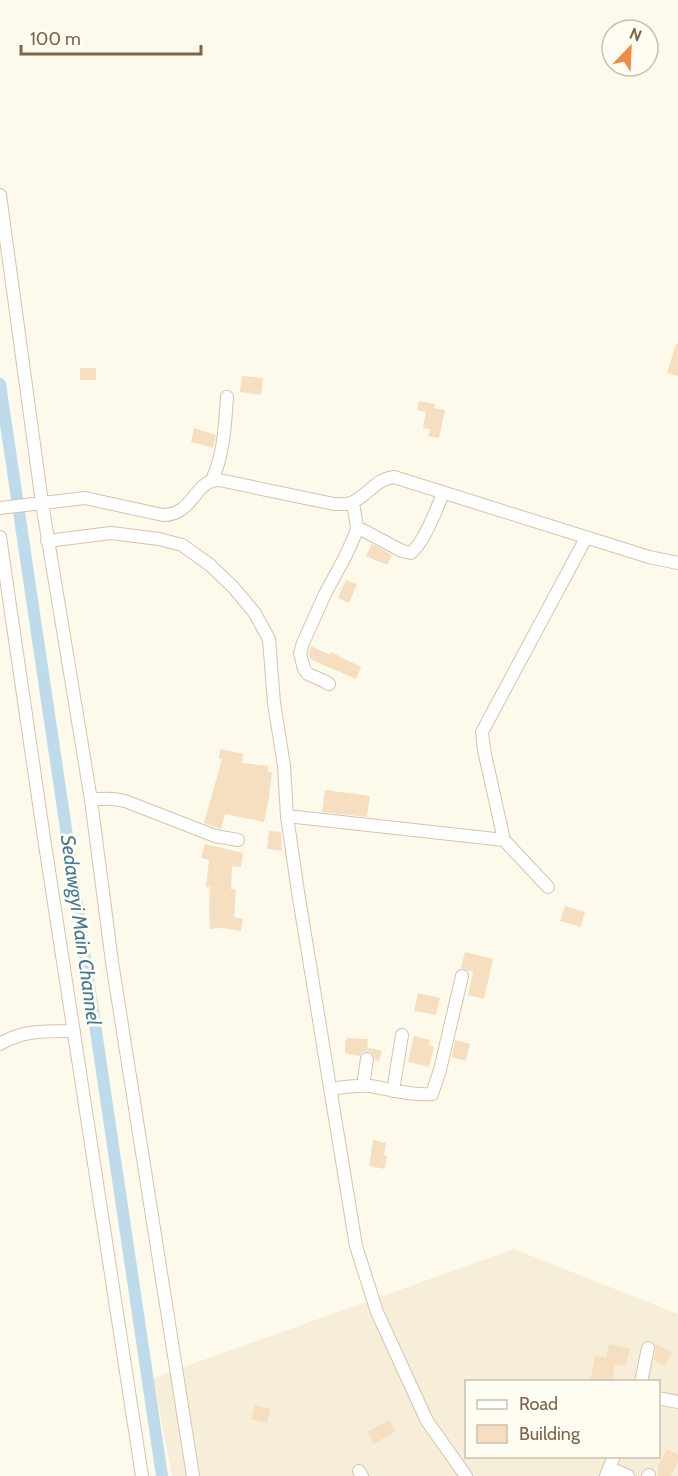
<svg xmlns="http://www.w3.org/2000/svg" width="678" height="1476" viewBox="0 0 678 1476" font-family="Cabin,sans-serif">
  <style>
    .residential { fill: #f6eed8; fill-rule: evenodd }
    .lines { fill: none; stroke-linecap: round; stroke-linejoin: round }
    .canal { stroke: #bddbea; stroke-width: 12 }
    .building { fill: #f5dfc0 }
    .minor-casing { stroke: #d2c4ae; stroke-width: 14 }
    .minor { stroke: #fff; stroke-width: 12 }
    .labels { text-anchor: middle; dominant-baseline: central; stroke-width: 6; stroke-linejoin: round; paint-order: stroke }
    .water-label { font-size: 20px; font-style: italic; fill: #457b97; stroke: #fffcf2 }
  </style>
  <rect width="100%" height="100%" fill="#fefaeb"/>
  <!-- residential -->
  <path class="residential" d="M514,1249L678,1314V1476H172L153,1378ZM466,1382H658V1456H466Z"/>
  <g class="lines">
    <!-- canal -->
    <path class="canal" d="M0,384L162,1476"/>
  </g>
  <!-- building -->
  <path class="building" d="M676,344H678V376L667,373Z
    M80,368H96V380H80Z
    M242,376L263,378L261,395L240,392Z
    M419,401L435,404L434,408L445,410L439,438L428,436L430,429L423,428L426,412L417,410Z
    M194,428L216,435L213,448L191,442Z
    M372,544L392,555L387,565L366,556Z
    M346,580L357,584L349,603L338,598Z
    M311,646L330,655L331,652L361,667L356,679L310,659L309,653Z
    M220,749L243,754L242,763L268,766V772H272L269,798L264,822L225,814L221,829L204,823L222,759H219Z
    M325,790L370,796L367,817L322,812Z
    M269,831L281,832L282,851L267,849Z
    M205,844L243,853L241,867L232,866L231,889L236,890L234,917L243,919L241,931L222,928L210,929L209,908L210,887H206L209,860L201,858Z
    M565,906L585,912L581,927L560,921Z
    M465,952L493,959L484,999L468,995L473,972L461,968Z
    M418,993L440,998L436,1015L414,1011Z
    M414,1036L430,1040L429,1045L434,1047L429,1067L408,1062Z
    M347,1038L368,1039L367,1047L382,1051L379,1061L375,1060L374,1055L369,1051L363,1052L359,1056L345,1053V1040H347Z
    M455,1040L470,1044L466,1061L452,1057Z
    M373,1140L386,1143L384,1155L387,1156L385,1169L369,1166Z
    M609,1344L630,1349L625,1366L615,1364L612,1382H590L595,1355L606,1358Z
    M655,1344L672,1352L665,1366L654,1360L656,1349Z
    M255,1405L271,1409L267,1423L251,1419Z
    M389,1420L396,1431L374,1444L367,1432Z
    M667,1449L678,1455V1461L671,1476H658V1466Z"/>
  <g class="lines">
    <defs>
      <path id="minor" d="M0,195L42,503L91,800L112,962L193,1476
        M212,480C224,454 225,425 227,397
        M0,508L85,498L163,515C194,515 194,480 219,480L334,504C340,504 348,505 353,502C368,495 376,479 394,477L649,557L678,563
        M357,527L402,551L411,553C424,542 437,509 443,493
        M0,537L44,838L142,1476
        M47,541L111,533L159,539L182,545L210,565L233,587L254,612L269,639L274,703L284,766L287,816L298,892L356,1246L377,1312L427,1421L466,1476
        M329,684L324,681L308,674L304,669L300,653L303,643L325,594L345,557L355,535L357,527L353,503
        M91,800C103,798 113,798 125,801L215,836L238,840
        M287,816L504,840L484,750L482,732L586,538
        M504,840L548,887
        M0,1044C22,1030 48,1031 74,1031
        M363,1086L367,1059
        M331,1089C344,1087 357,1085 370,1086C390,1089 411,1096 432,1094L440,1070L462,976
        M393,1091L402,1035
        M641,1382L648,1348
        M658,1398L678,1402
        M610,1468L628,1476
        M359,1471L362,1476
        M606,1476L614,1456
        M648,1476L649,1475"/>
    </defs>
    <!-- minor casing -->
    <use href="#minor" class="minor-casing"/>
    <!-- minor -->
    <use href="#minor" class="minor"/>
  </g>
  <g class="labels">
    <!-- water labels -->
    <g class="water-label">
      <text transform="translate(81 930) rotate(82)">Sedawgyi Main Channel</text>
    </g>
  </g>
  <!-- legend -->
  <rect x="465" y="1380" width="195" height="78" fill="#fffcf2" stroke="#cbc0af" stroke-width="1.5"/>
  <rect x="477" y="1400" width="30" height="9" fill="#ffffff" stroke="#cbc0af" stroke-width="1.5"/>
  <text x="519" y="1410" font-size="18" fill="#7c654b">Road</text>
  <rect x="477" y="1425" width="30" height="18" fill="#f5dfc0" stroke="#cbc0af" stroke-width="1.5"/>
  <text x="519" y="1440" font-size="18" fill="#7c654b">Building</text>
  <!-- north arrow -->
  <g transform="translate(630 48) rotate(23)"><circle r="28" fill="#fffcf2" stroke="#cbc0af" stroke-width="1.5"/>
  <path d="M0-4.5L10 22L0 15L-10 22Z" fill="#ee8b4a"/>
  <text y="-9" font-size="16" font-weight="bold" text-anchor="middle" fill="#7c654b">N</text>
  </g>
  <!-- scale -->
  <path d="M21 45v9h180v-9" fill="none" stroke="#7c654b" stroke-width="3"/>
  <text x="30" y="45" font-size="18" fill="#7c654b" stroke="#fffcf2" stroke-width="4.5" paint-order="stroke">100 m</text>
</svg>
